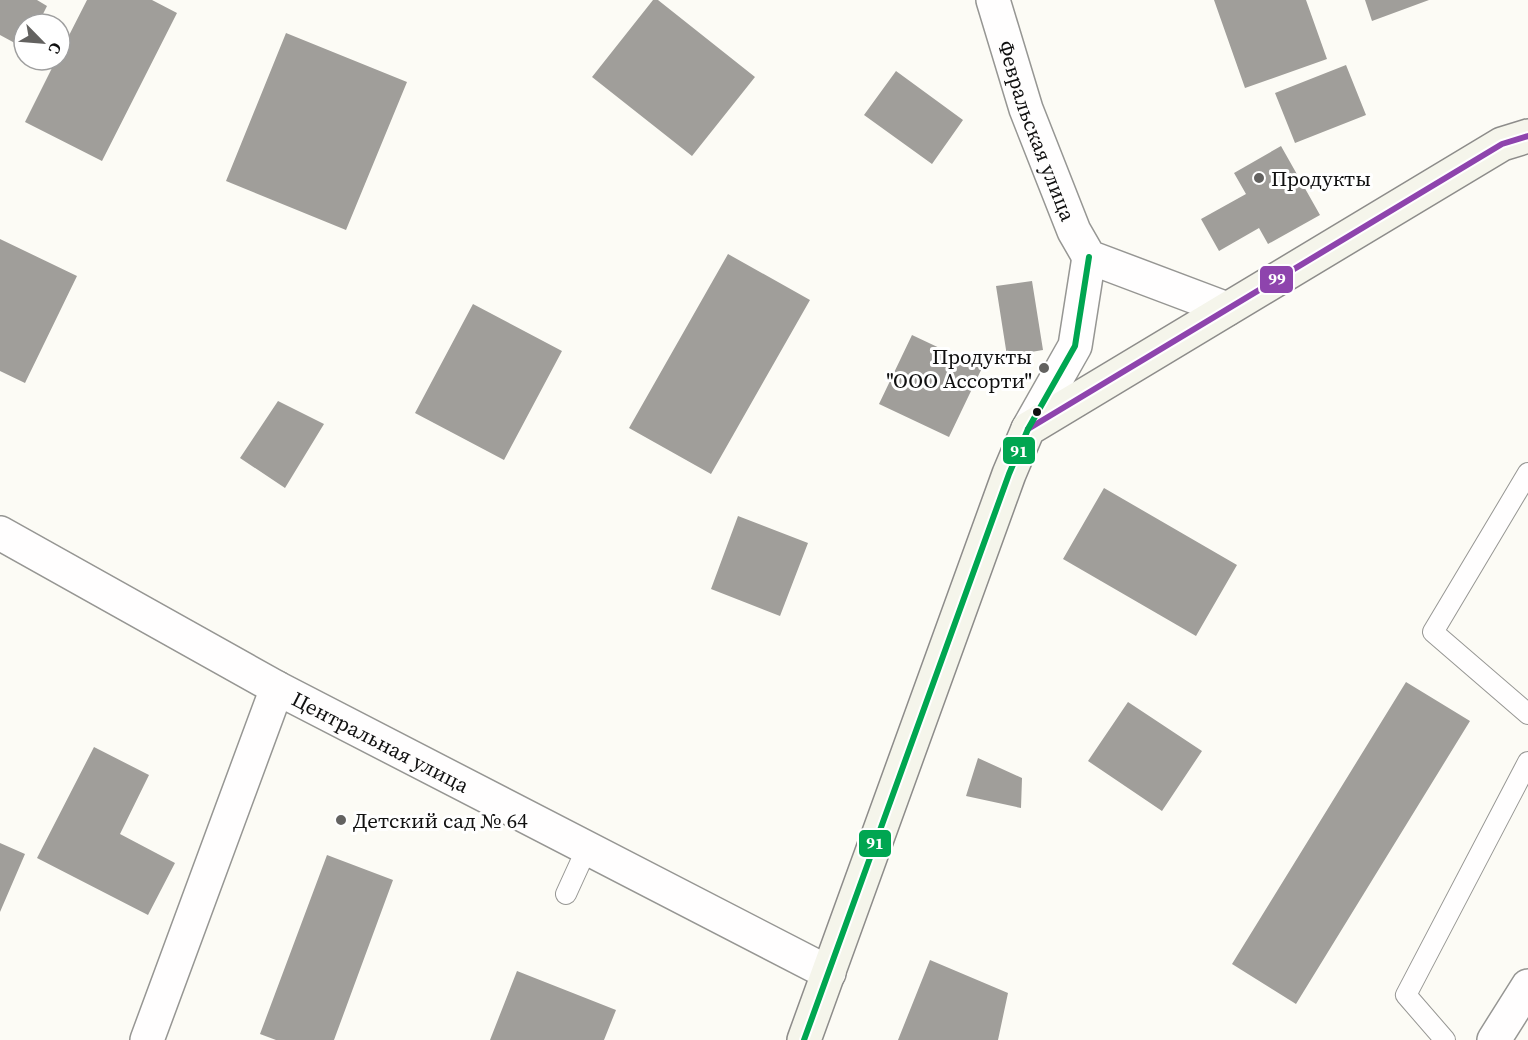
<svg xmlns="http://www.w3.org/2000/svg" width="1528" height="1040" viewBox="0 0 1528 1040" font-family="'Source Serif 4',serif">
  <style>
    .building { fill: #a09e9a }
    .lines { fill: none; stroke-linecap: round; stroke-linejoin: round }
    .service-casing { stroke: #969693; stroke-width: 22 }
    .minor-casing { stroke: #969693; stroke-width: 36 }
    .secondary-casing { stroke: #8d8c8a; stroke-width: 36 }
    .service { stroke: #fffefe; stroke-width: 20 }
    .minor { stroke: #fffefe; stroke-width: 33 }
    .secondary { stroke: #f5f5eb; stroke-width: 33 }
    .bus-1-casing { stroke: #fff; stroke-width: 10 }
    .bus-2-casing { stroke: #fff; stroke-width: 10 }
    .bus-1 { stroke: #8e44ad; stroke-width: 6 }
    .bus-2 { stroke: #00a651; stroke-width: 6 }
    .poi-dot { fill: #636260; stroke: #fff; stroke-width: 2 }
    .bus-dot { fill: #101010; stroke: #fff; stroke-width: 2 }
    .labels { text-anchor: middle; dominant-baseline: central; stroke-width: 6; stroke-linejoin: round; paint-order: stroke }
    .street-label { font-size: 21px; fill: #101010; stroke: #fff }
    .poi-label { font-size: 21px; fill: #101010; stroke: #fff; text-anchor: start }
    .line-badge { stroke: #fff; stroke-width: 2 }
    .badge-label { font-size: 16px; text-anchor: middle; font-weight: bold; fill: #fff }
  </style>
  <rect width="100%" height="100%" fill="#fcfbf5"/>
  <!-- building -->
  <path class="building" d="M0,0H37L47,6L38,24H24V48L0,35Z
    M87,0H152L177,13L102,161L25,122L56,60H60V53Z
    M653,0H658L755,77L692,156L592,77Z
    M1214,0H1306L1327,59L1245,88Z
    M1365,0H1429L1372,21Z
    M286,33L407,82L346,230L226,181Z
    M1346,65L1366,115L1295,143L1275,93Z
    M896,71L963,120L932,164L864,115Z
    M1281,146L1320,215L1268,244L1259,228L1219,251L1201,219L1246,194L1234,173Z
    M0,239L77,276L25,383L0,371Z
    M728,254L810,300L711,474L629,428Z
    M1032,281L1043,350L1007,356L996,286Z
    M473,304L562,351L504,460L415,413Z
    M912,335L982,368L949,437L879,404Z
    M278,401L324,424L285,488L240,458Z
    M1104,488L1237,565L1196,636L1063,559Z
    M738,516L808,543L780,616L711,589Z
    M1406,682L1470,721L1296,1004L1232,964Z
    M1128,702L1202,751L1162,811L1088,761Z
    M94,747L149,775L120,834L175,863L148,915L37,858Z
    M978,758L1022,778L1021,808L966,796Z
    M0,843L25,854L0,912Z
    M327,855L393,880L334,1040H276L260,1034Z
    M930,960L1008,993L998,1040H898Z
    M517,971L616,1010L604,1040H490Z"/>
  <g class="lines">
    <defs>
      <path id="service" d="M1528,473L1433,632L1528,714
        M566,894L587,848
        M1445,1040L1406,995L1528,762"/>
      <g id="minor">
        <path id="s1" d="M993,0L1026,109L1074,231L1089,257L1227,309"/>
        <path d="M1028,429L1075,346L1089,257"/>
        <path id="s2" d="M0,533L277,688L829,973"/>
        <path d="M147,1040L277,688"/>
        <path d="M1494,1040L1528,986"/>
      </g>
      <path id="secondary" d="M804,1040L1009,474L1028,429L1502,144L1528,136"/>
    </defs>
    <!-- service casing -->
    <use href="#service" class="service-casing"/>
    <!-- minor casing -->
    <use href="#minor" class="minor-casing"/>
    <!-- secondary casing -->
    <use href="#secondary" class="secondary-casing"/>
    <!-- service -->
    <use href="#service" class="service"/>
    <!-- minor -->
    <use href="#minor" class="minor"/>
    <!-- secondary -->
    <use href="#secondary" class="secondary"/>
    <defs>
      <path id="bus-1" d="M1028,429L1502,144L1528,136"/>
      <path id="bus-2" d="M804,1040L1009,474L1028,429L1075,346L1089,257"/>
    </defs>
    <!-- bus-1 casing -->
    <use href="#bus-1" class="bus-1-casing"/>
    <!-- bus-2 casing -->
    <use href="#bus-2" class="bus-2-casing"/>
    <!-- bus-1 -->
    <use href="#bus-1" class="bus-1"/>
    <!-- bus-2 -->
    <use href="#bus-2" class="bus-2"/>
  </g>
  <!-- markers -->
  <g class="poi-dot">
    <circle cx="1259" cy="178" r="6"/>
    <circle cx="1044" cy="368" r="6"/>
    <circle cx="341" cy="820" r="6"/>
  </g>
  <circle class="bus-dot" cx="1037" cy="412" r="5"/>
  <g class="labels">
    <!-- street labels -->
    <g class="street-label">
      <text stroke="none"><textPath href="#s1" startOffset="138">Февральская улица</textPath></text>
      <text stroke="none"><textPath href="#s2" startOffset="434">Центральная улица</textPath></text>
    </g>
    <!-- poi labels -->
    <g class="poi-label">
      <text x="1271" y="178">Продукты</text>
      <text x="1032" y="356" text-anchor="end">Продукты<tspan x="1032" dy="24">"ООО Ассорти"</tspan></text>
      <text x="353" y="820">Детский сад № 64</text>
    </g>
  </g>
  <g class="line-badge">
    <rect x="1259" y="265" width="35" height="29" rx="6" fill="#8e44ad"/>
    <rect x="1002" y="436" width="34" height="29" rx="6" fill="#00a651"/>
    <rect x="858" y="829" width="34" height="29" rx="6" fill="#00a651"/>
  </g>
  <g class="badge-label">
    <text x="1277" y="285">99</text>
    <text x="1019" y="457">91</text>
    <text x="875" y="849">91</text>
  </g>
  <!-- north arrow -->
  <g transform="translate(42 42) rotate(115)"><circle r="28" fill="#ffffff" stroke="#9f9f9f" stroke-width="1.5"/>
  <path d="M0-4.5L10 22L0 15L-10 22Z" fill="#636260"/>
  <text y="-9" font-size="16" font-weight="bold" text-anchor="middle" fill="#101010">С</text>
  </g>
</svg>
